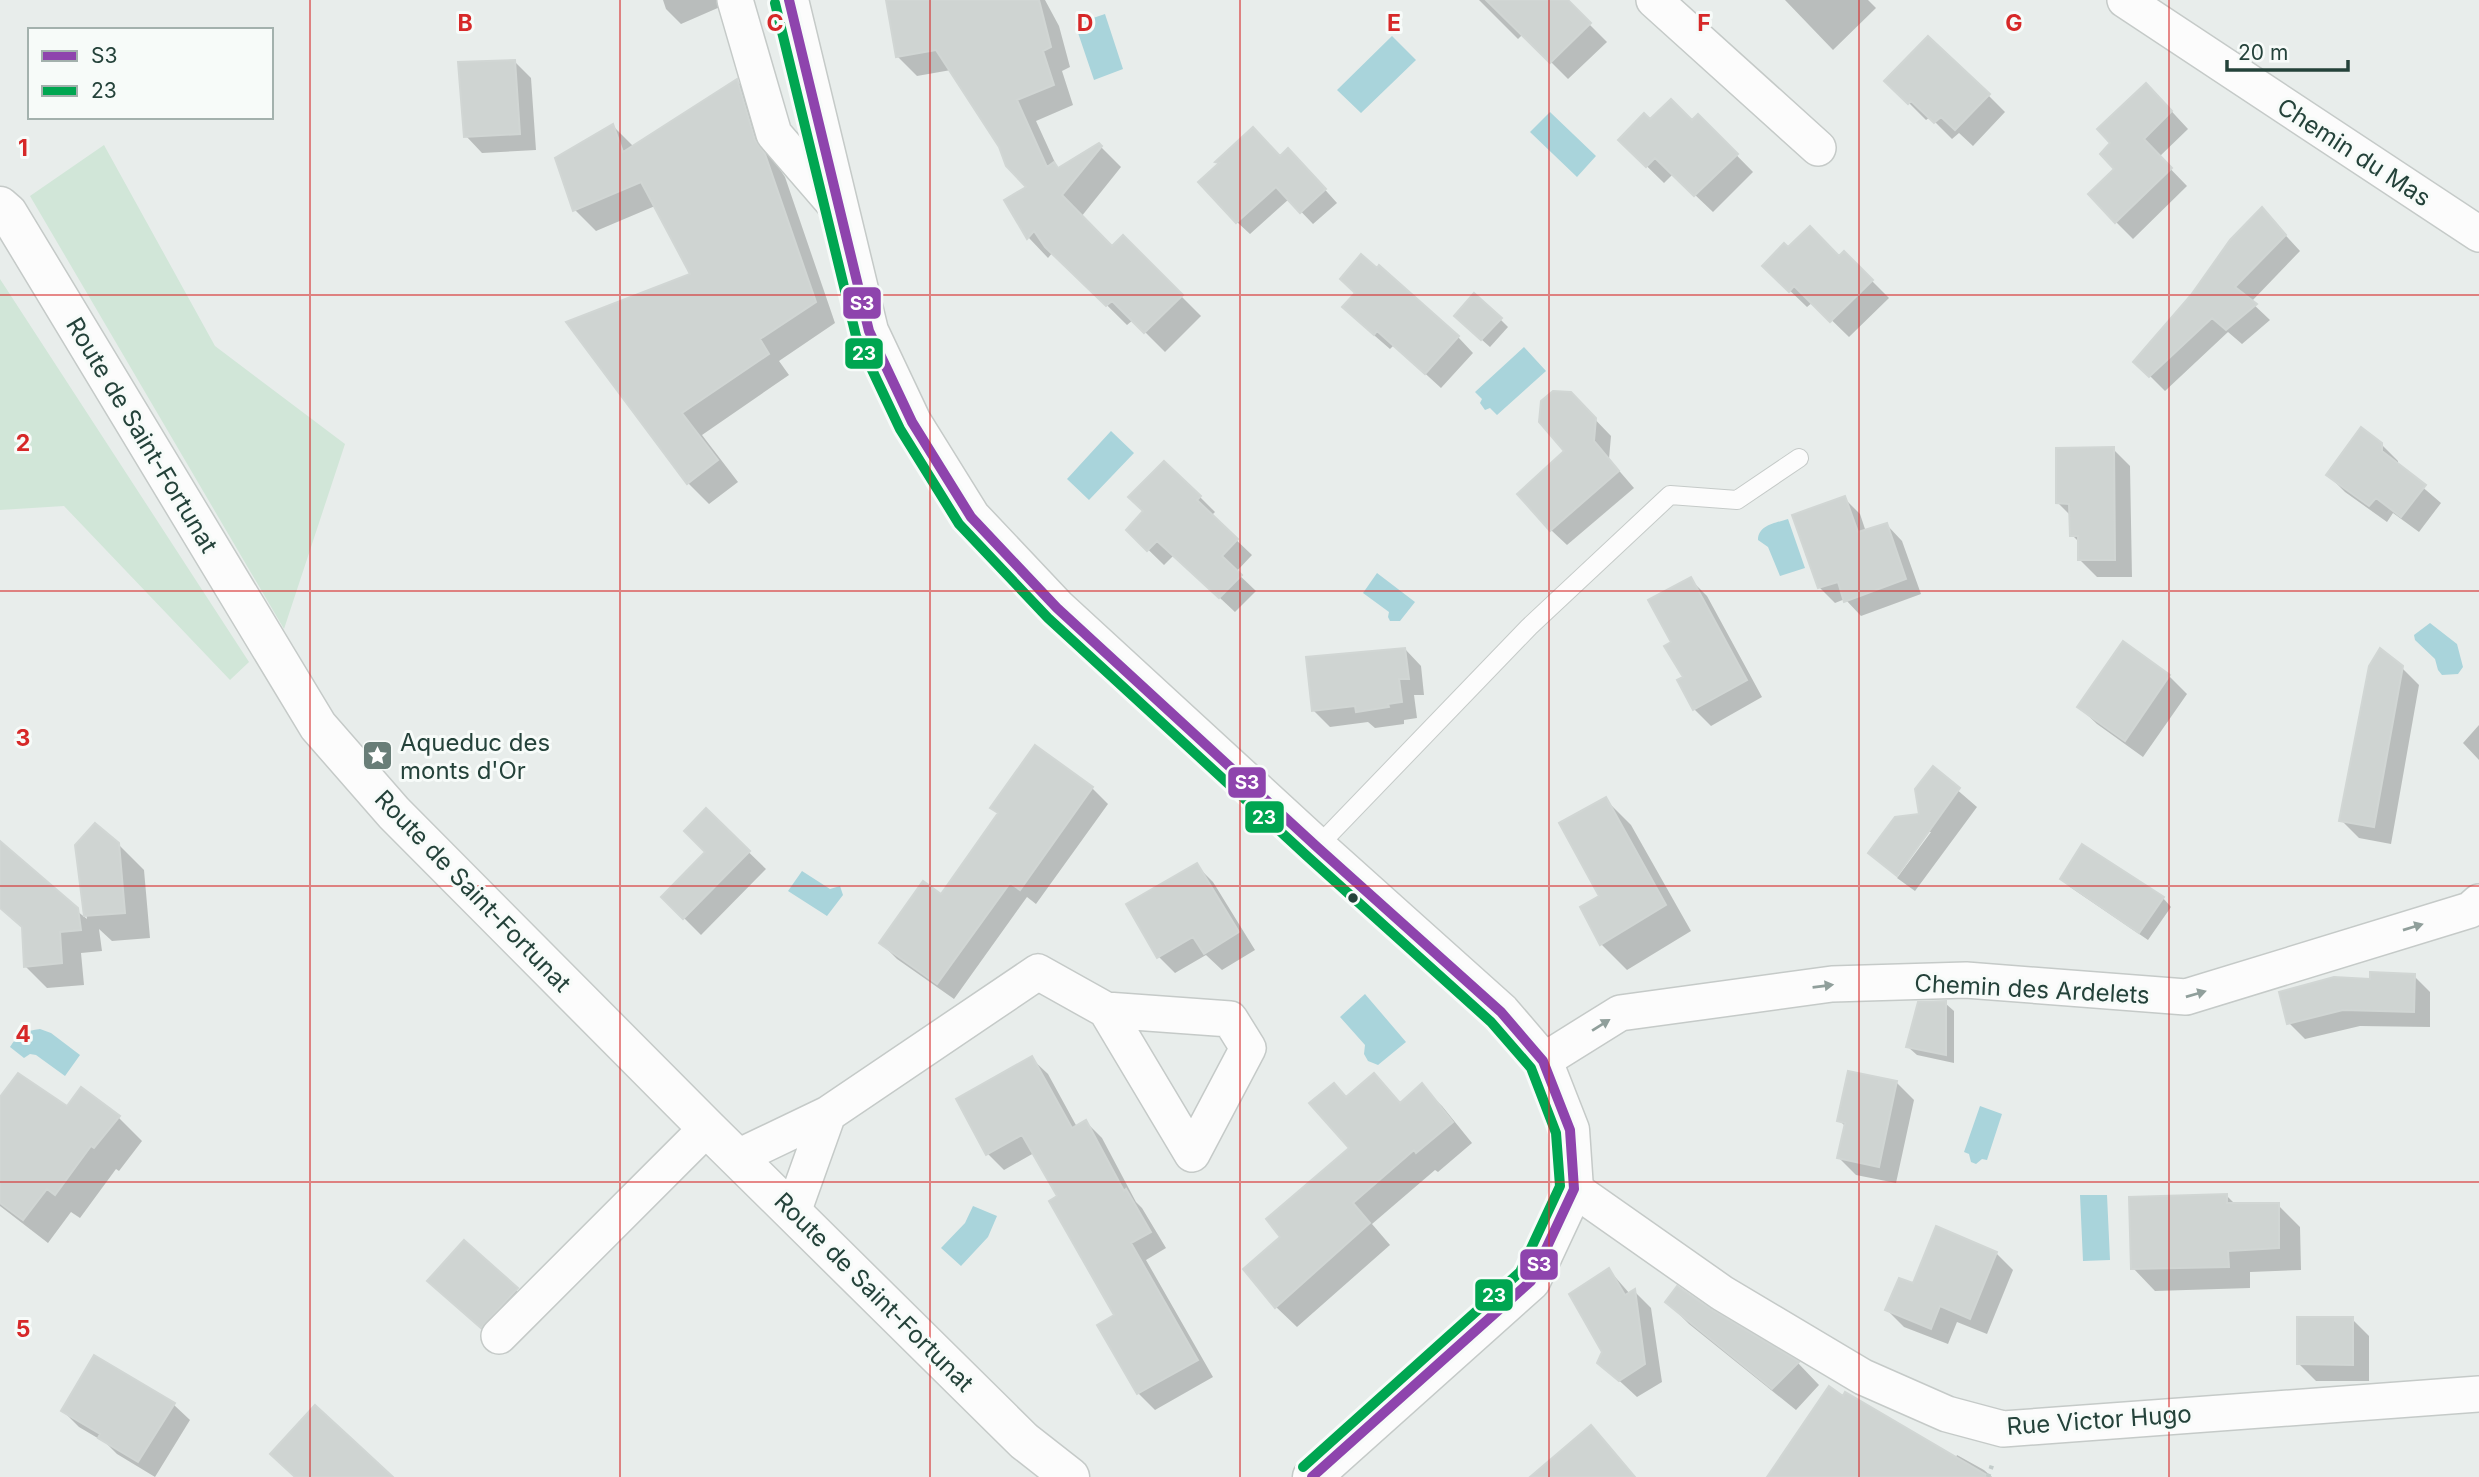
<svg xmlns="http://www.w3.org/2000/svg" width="2479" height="1477" viewBox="0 0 2479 1477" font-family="Inter,sans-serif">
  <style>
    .green { fill: #d1e6d8 }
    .water { fill: #a9d4db }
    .shadow { fill: #0003 }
    .building { fill: #cfd4d2; stroke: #d1d6d4; stroke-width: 2 }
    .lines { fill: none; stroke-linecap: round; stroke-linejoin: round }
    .service-casing { stroke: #c5cac8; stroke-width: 20 }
    .minor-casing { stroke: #c5cac8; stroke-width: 38 }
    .tertiary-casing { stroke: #c5cac8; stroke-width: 41 }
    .path { stroke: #c3ccca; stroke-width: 4.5; stroke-dasharray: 3.5 5; stroke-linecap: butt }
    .service { stroke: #fcfcfc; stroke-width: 18 }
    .minor { stroke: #fcfcfc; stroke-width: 35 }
    .tertiary { stroke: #fcfcfc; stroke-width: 38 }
    .bus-1-casing { stroke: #f7fbf9; stroke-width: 16 }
    .bus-2-casing { stroke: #f7fbf9; stroke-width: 16 }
    .bus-1 { stroke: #8e44ad; stroke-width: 10 }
    .bus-2 { stroke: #00a651; stroke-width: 10 }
    .oneway { fill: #909f9b }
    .grid { fill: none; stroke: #d62828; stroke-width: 2; stroke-opacity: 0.55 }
    .bus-dot { fill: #24423a; stroke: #f7fbf9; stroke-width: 2.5 }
    .labels { text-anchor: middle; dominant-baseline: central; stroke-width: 6; stroke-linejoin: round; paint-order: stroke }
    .street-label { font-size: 24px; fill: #24423a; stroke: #f7fbf9 }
    .poi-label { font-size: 24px; fill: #24423a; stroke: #f7fbf9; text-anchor: start }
    .grid-label { font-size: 23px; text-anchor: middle; font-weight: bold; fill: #d62828; stroke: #f7fbf9; stroke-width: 6; stroke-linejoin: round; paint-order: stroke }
    .line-badge { stroke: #f7fbf9; stroke-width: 2.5 }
    .badge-label { font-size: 19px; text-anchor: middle; font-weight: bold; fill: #fff }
  </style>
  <rect width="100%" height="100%" fill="#e8edeb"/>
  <!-- green -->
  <path class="green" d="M104,145L215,346L345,444L284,629L30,196Z
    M0,279L249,662L230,680L64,506L0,510Z"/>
  <!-- water -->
  <path class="water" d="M1105,14L1123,69L1094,80L1075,24Z
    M1392,36L1416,60L1361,113L1337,90Z
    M1550,112L1596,156L1577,177L1530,132Z
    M1524,347L1546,371L1497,415L1490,408L1485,410L1480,403L1482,399L1475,392Z
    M1111,431L1134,453L1089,500L1067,479Z
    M1788,519L1805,568L1780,576L1768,547L1758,540C1758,525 1776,523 1788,519Z
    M1377,573L1415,602L1400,621H1390L1388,617L1389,612L1363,593Z
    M2430,623L2457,644L2463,667L2458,674L2442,675L2438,670L2435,659L2415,640L2414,635Z
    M802,871L830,889L840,886L843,895L827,916L788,891Z
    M1365,994L1406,1042L1378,1065L1368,1061L1364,1054L1365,1045L1340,1017Z
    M40,1029L51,1033L80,1055L65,1076L36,1055L30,1054L24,1058L10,1047C18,1034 26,1031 40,1029Z
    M1980,1106L2002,1114L1987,1160L1982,1159L1976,1164L1971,1162L1969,1154L1964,1152Z
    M2080,1195H2107L2110,1260L2083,1261Z
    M973,1206L997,1216L988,1237L961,1266L941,1248L965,1223Z"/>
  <!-- shadow -->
  <path class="shadow" d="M663,0H717L720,7L681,24L666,9Z
    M888,0H1045L1059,26L1070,67L1062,71L1073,105L1036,121L1058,169L1099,145L1121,167L1081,217L1112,248L1123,238L1201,316L1165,352L1133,320L1127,325L1053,252L1048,258L1029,238L1006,201L1029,187L951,70L917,76L897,56Z
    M1479,0H1565L1607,42L1568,79L1523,34L1518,39Z
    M1785,0H1868L1876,8L1833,50Z
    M514,61L531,78L536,150L482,153L466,136Z
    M737,81L757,102L775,162L785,177L835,323L779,361L789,375L702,435L738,482L709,504L688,483L569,323L692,274L655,206L596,231L575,210L557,159L613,126L634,147Z
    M1887,81L1988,95L2005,112L1973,146L1959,133L1952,139L1930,117L1926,120Z
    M2163,102L2188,129L2159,157L2187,186L2133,239L2116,222L2117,169Z
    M1698,116L1753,172L1713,212L1673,174L1664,183L1620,140L1650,122H1692Z
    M1280,158L1301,163L1337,203L1313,224L1289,199L1250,234L1237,222L1217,162Z
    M2276,225L2300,251L2251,302L2270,320L2242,344L2228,332L2165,391L2135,361Z
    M1789,249L1839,258L1844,253L1889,298L1849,337L1813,302L1807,307L1764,266Z
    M1500,319L1508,327L1490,347L1464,324Z
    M1360,323L1458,337L1473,353L1441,388L1394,345L1390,349Z
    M1586,410L1611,436L1609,459L1634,488L1567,545L1551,530L1567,451Z
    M2381,444L2398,461V466L2441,503L2419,532L2393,513L2387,522L2345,492L2328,475Z
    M2113,449L2130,466L2132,577H2097L2080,560V543L2072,535L2071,516L2057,502Z
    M1200,497L1215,512L1211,516L1252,555L1236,572L1256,591L1235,612L1174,555L1164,565L1128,530L1145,512Z
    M1845,499L1860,514L1866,532L1887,525L1902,541L1921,594L1861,616L1845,599L1835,603L1819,587Z
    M1690,579L1707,596L1762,697L1711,726L1694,709L1674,643Z
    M2123,644L2169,676L2187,694L2143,757L2097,724L2079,707Z
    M1405,649L1421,666L1424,695H1414L1417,718L1404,720V724L1375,728L1368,722L1330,727L1313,710Z
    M2402,668L2419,685L2391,844L2359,838L2341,820Z
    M2479,725V760L2463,743Z
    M1933,769L1977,807L1915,891L1897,878L1931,832H1926L1895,875L1870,853L1921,816Z
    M1092,788L1108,804L1036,904L1027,897L954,999L897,959L881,943L941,896L999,814L992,807Z
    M1605,799L1631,825L1691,931L1627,970L1601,944L1582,908L1601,897Z
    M706,811L766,869L701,935L663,897L707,853Z
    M118,844L144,870L150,938L112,941L99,929L102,951L81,953L84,985L47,988L25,966L24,929L0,908V850L87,919L77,846Z
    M1196,865L1213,882L1255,950L1222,970L1206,955L1175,973L1159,957Z
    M2062,878L2163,898L2171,907L2148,940L2070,887Z
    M2414,976L2430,992V1027L2360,1026L2305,1039L2289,1023L2372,981Z
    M1945,1003L1954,1011V1063L1917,1055L1908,1047Z
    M1031,1058L1048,1074L1077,1127L1086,1122L1102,1138L1136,1202L1142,1208L1166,1248L1146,1260L1213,1377L1155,1410L1138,1393L1100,1326L1117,1315L1059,1197L1034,1153L1004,1170L988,1154Z
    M1374,1075L1401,1104L1421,1086L1442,1106L1472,1143L1438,1172L1435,1170L1372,1224L1390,1245L1297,1327L1276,1307L1283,1237L1352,1148L1347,1099Z
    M1896,1082L1914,1100L1896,1183L1856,1175L1839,1158L1846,1127L1839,1120Z
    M0,1100L67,1108L118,1117L142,1141L119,1171L116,1169L80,1218L71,1212L48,1243L0,1206Z
    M2226,1195L2236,1205H2278L2300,1227L2301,1270L2250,1272V1288L2155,1291L2133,1268Z
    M464,1243L534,1307L499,1344L447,1298Z
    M1996,1253L2013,1270L1987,1334L1957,1322L1948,1344L1904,1327L1887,1310L1914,1286Z
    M1609,1270L1630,1294L1634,1291L1651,1308L1662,1382L1637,1397L1599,1362L1604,1352Z
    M1667,1302L1711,1312L1798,1363L1819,1385L1796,1410L1689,1324Z
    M2352,1319L2369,1336V1381H2316L2298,1363Z
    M1843,1398L1955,1459L1957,1455L1984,1470L1992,1477H1770Z
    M173,1404L190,1420L155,1477L117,1454L106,1443L79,1427L63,1411Z"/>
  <!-- building -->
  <path class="building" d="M886,0H1039L1051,47L1043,51L1054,85L1017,100L1047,167L1054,162L1058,168L1099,143L1102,146L1062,195L1112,246L1123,235L1183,295L1144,333L1112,301L1106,306L1045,247L1034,231L1027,239L1004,200L1026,187L1006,166L999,147L936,50L896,57Z
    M1486,0H1568L1591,23L1550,63Z
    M1928,36L1990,94L1955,130L1941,117L1934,123L1911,101L1908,104L1884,81Z
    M515,60L520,134L464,137L458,62Z
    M737,79L755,140L765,154L816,302L760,339L769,354L682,413L718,460L687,484L566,322L690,274L641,182L573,211L555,158L613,124L623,152Z
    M2146,83L2172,111L2144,139L2172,168L2115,223L2088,194L2114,169L2100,154L2110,143L2097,129Z
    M1671,99L1692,120L1698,114L1738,154L1694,196L1655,158L1646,167L1618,140L1644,113L1650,119Z
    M1253,127L1280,156L1288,148L1326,189L1300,213L1276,187L1236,223L1198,182L1219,163L1215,162Z
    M2262,207L2286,235L2235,287L2257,304L2226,330L2212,318L2149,377L2133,362L2191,295L2230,240Z
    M1810,226L1839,256L1844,251L1873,280L1830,322L1794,286L1789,292L1762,266L1784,243L1788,247Z
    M1361,254L1377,268L1379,265L1459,336L1425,374L1377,331L1374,335L1342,307L1355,293L1340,279Z
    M1474,293L1502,318L1481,340L1454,316Z
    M1553,391L1571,392L1596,418L1594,441L1619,471L1550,531L1517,494L1564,451L1539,422L1541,401Z
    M2361,427L2382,443V451L2426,485L2401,517L2376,498L2369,506L2326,475Z
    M2114,447L2115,560H2078V536H2070L2069,504L2056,503V448Z
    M1164,461L1201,496L1197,500L1238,539L1222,556L1242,575L1219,598L1157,541L1147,551L1126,530L1143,511L1128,497Z
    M1845,496L1858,532L1887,523L1906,579L1844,602L1838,582L1818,588L1792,515Z
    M1691,577L1747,680L1693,710L1677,680L1683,677L1664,646L1671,642L1648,600Z
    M2123,641L2170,675L2125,741L2077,707Z
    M1405,648L1409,679H1399L1402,702L1388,704L1389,707L1356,712L1355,706L1312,711L1306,657Z
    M2380,648L2403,666L2374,827L2339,821L2369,666Z
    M1035,745L1093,787L1020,890L1010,883L937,984L879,943L923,881L941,894L998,813L990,808Z
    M1933,766L1960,788L1897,876L1868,853L1895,817L1919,814L1915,789Z
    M1606,797L1666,905L1600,945L1580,907L1599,896L1559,823Z
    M706,808L750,851L683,919L661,897L705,852L684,831Z
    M95,823L119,843L125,913L84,916L75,845Z
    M0,841L78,908L81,930L60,932L62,963L24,967L22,927L0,908Z
    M2082,844L2164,897L2139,933L2060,879Z
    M1197,863L1239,932L1204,954L1193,937L1157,958L1126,904Z
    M2370,972L2415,974L2414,1012L2343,1010L2287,1024L2279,992L2334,977L2370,979Z
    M1946,1001V1055L1906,1047L1918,1002Z
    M1032,1056L1072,1128L1086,1120L1124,1191L1126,1189L1151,1232L1131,1243L1198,1360L1137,1394L1097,1325L1114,1315L1049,1201L1057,1196L1022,1135L986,1155L956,1099Z
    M1848,1071L1897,1081L1879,1167L1837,1158L1845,1123L1837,1121Z
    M18,1073L67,1106L81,1087L120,1116L94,1148L91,1146L55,1195L47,1189L23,1220L0,1203V1097Z
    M1374,1073L1400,1103L1422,1083L1453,1122L1416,1153L1414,1150L1353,1203L1370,1223L1275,1308L1243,1269L1280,1237L1266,1219L1349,1148L1309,1103L1334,1083L1346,1097Z
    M2227,1194V1203H2279V1248L2228,1251L2229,1267L2131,1269L2129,1197Z
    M1936,1226L1997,1252L1970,1319L1940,1306L1931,1329L1885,1310L1899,1278L1913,1283Z
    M464,1240L518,1288L481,1328L427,1281Z
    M1609,1268L1625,1295L1635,1289L1645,1364L1619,1381L1597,1363L1602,1352L1569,1294Z
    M1677,1286L1712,1310L1799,1362L1772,1389L1665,1302Z
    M2297,1317H2353V1365L2297,1364Z
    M94,1355L175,1403L138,1462L98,1438L100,1434L61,1411Z
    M1829,1386L1843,1396L1845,1392L1990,1477H1767Z
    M315,1405L352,1439L393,1477H295L270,1454Z
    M1591,1425L1635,1477H1530Z"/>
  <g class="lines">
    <defs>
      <path id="service" d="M1317,847L1529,627L1670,495L1737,500L1799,458"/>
      <path id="minor" d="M735,0L774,134L838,208
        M1654,0L1818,148
        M2125,0L2479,234
        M1543,1061L1620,1013L1832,984L1966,980L2186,997L2470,910L2479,902
        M738,1157L828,1114L1038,972L1106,1010L1192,1154L1248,1048L1230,1019L1106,1010
        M1574,1189L1722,1293L1863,1377L1947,1414L2003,1429L2479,1394
        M793,1212L828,1114
        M499,1336L707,1128"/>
      <path id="tertiary" d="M789,0L869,331L912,422L971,517L1057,608L1317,847L1501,1012L1543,1061L1570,1130L1574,1189L1531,1281L1312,1477
        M0,206L8,213L318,726L394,813L707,1128L1024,1441L1070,1477"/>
    </defs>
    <!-- service casing -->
    <use href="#service" class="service-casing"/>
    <!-- minor casing -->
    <use href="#minor" class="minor-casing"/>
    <!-- tertiary casing -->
    <use href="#tertiary" class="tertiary-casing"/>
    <!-- path -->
    <path class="path" d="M1988,1477L1992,1465"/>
    <!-- service -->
    <use href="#service" class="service"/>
    <!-- minor -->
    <use href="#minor" class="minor"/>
    <!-- tertiary -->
    <use href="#tertiary" class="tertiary"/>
    <defs>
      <path id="bus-1" d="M789,0L869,331L912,422L971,517L1057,608L1317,847L1501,1012L1543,1061L1570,1130L1574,1189L1531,1281L1312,1477"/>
      <path id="bus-2" d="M775,3L856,336L900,429L959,524L1048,618L1308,857L1491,1022L1531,1068L1556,1133L1560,1186L1520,1272L1303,1467"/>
    </defs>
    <!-- bus-1 casing -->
    <use href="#bus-1" class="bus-1-casing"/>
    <!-- bus-2 casing -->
    <use href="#bus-2" class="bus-2-casing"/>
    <!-- bus-1 -->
    <use href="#bus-1" class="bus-1"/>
    <!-- bus-2 -->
    <use href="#bus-2" class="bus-2"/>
  </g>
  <!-- one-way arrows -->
  <defs><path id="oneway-solid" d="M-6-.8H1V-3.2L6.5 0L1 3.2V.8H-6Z" transform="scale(1.75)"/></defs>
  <g class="oneway">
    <use href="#oneway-solid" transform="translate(2413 927) rotate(-17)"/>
    <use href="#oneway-solid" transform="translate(1823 986) rotate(-7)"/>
    <use href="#oneway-solid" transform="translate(2196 994) rotate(-16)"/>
    <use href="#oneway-solid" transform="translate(1601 1025) rotate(-32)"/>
  </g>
  <!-- grid -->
  <path class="grid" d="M310,0V1477M620,0V1477M930,0V1477M1240,0V1477M1549,0V1477M1859,0V1477M2169,0V1477M0,295H2479M0,591H2479M0,886H2479M0,1182H2479"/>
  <!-- icons -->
  <defs>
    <symbol id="sight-square" viewBox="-11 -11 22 22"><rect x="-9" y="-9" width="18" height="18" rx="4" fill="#697e78" stroke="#f7fbf9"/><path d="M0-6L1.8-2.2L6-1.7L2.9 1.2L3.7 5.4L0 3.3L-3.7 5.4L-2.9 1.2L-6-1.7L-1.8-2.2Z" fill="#fff"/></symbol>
  </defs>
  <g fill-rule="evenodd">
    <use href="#sight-square" x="360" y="738" width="35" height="35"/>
  </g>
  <!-- markers -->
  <circle class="bus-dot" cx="1353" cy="898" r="6"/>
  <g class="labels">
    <!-- street labels -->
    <g class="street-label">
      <text transform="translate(2354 152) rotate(33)">Chemin du Mas</text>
      <text transform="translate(142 435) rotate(59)">Route de Saint-Fortunat</text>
      <text transform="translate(473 891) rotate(46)">Route de Saint-Fortunat</text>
      <text transform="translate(2032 989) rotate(3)">Chemin des Ardelets</text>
      <text transform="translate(874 1292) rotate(45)">Route de Saint-Fortunat</text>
      <text transform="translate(2099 1420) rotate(-4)">Rue Victor Hugo</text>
    </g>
    <!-- poi labels -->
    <g class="poi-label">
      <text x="400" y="742">Aqueduc des<tspan x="400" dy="28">monts d'Or</tspan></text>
    </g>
  </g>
  <g class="grid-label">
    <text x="465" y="31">B</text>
    <text x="775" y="31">C</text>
    <text x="1085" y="31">D</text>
    <text x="1394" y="31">E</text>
    <text x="1704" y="31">F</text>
    <text x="2014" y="31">G</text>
    <text x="23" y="156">1</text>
    <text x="23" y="451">2</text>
    <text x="23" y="746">3</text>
    <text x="23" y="1042">4</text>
    <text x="23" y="1337">5</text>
  </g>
  <g class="line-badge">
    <rect x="842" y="286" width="40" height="34" rx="7" fill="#8e44ad"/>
    <rect x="844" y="337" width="40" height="33" rx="7" fill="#00a651"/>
    <rect x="1227" y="766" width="40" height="33" rx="7" fill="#8e44ad"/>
    <rect x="1244" y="800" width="41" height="34" rx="7" fill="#00a651"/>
    <rect x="1519" y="1248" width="40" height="33" rx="7" fill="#8e44ad"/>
    <rect x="1474" y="1278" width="40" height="34" rx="7" fill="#00a651"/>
  </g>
  <g class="badge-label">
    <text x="862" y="310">S3</text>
    <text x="864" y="360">23</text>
    <text x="1247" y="789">S3</text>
    <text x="1264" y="824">23</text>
    <text x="1539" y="1271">S3</text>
    <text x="1494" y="1302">23</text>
  </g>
  <!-- legend -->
  <rect x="28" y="28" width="245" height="91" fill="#f7fbf9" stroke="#a3b1ad" stroke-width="2"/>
  <rect x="42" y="51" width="35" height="10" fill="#8e44ad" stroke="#a3b1ad" stroke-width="2"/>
  <text x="91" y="63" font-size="21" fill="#24423a">S3</text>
  <rect x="42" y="86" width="35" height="10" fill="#00a651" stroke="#a3b1ad" stroke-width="2"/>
  <text x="91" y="98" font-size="21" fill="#24423a">23</text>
  <!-- scale -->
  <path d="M2227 60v10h121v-10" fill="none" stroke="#24423a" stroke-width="3.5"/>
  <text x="2238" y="60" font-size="21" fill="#24423a" stroke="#f7fbf9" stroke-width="5" paint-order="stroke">20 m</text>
</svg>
